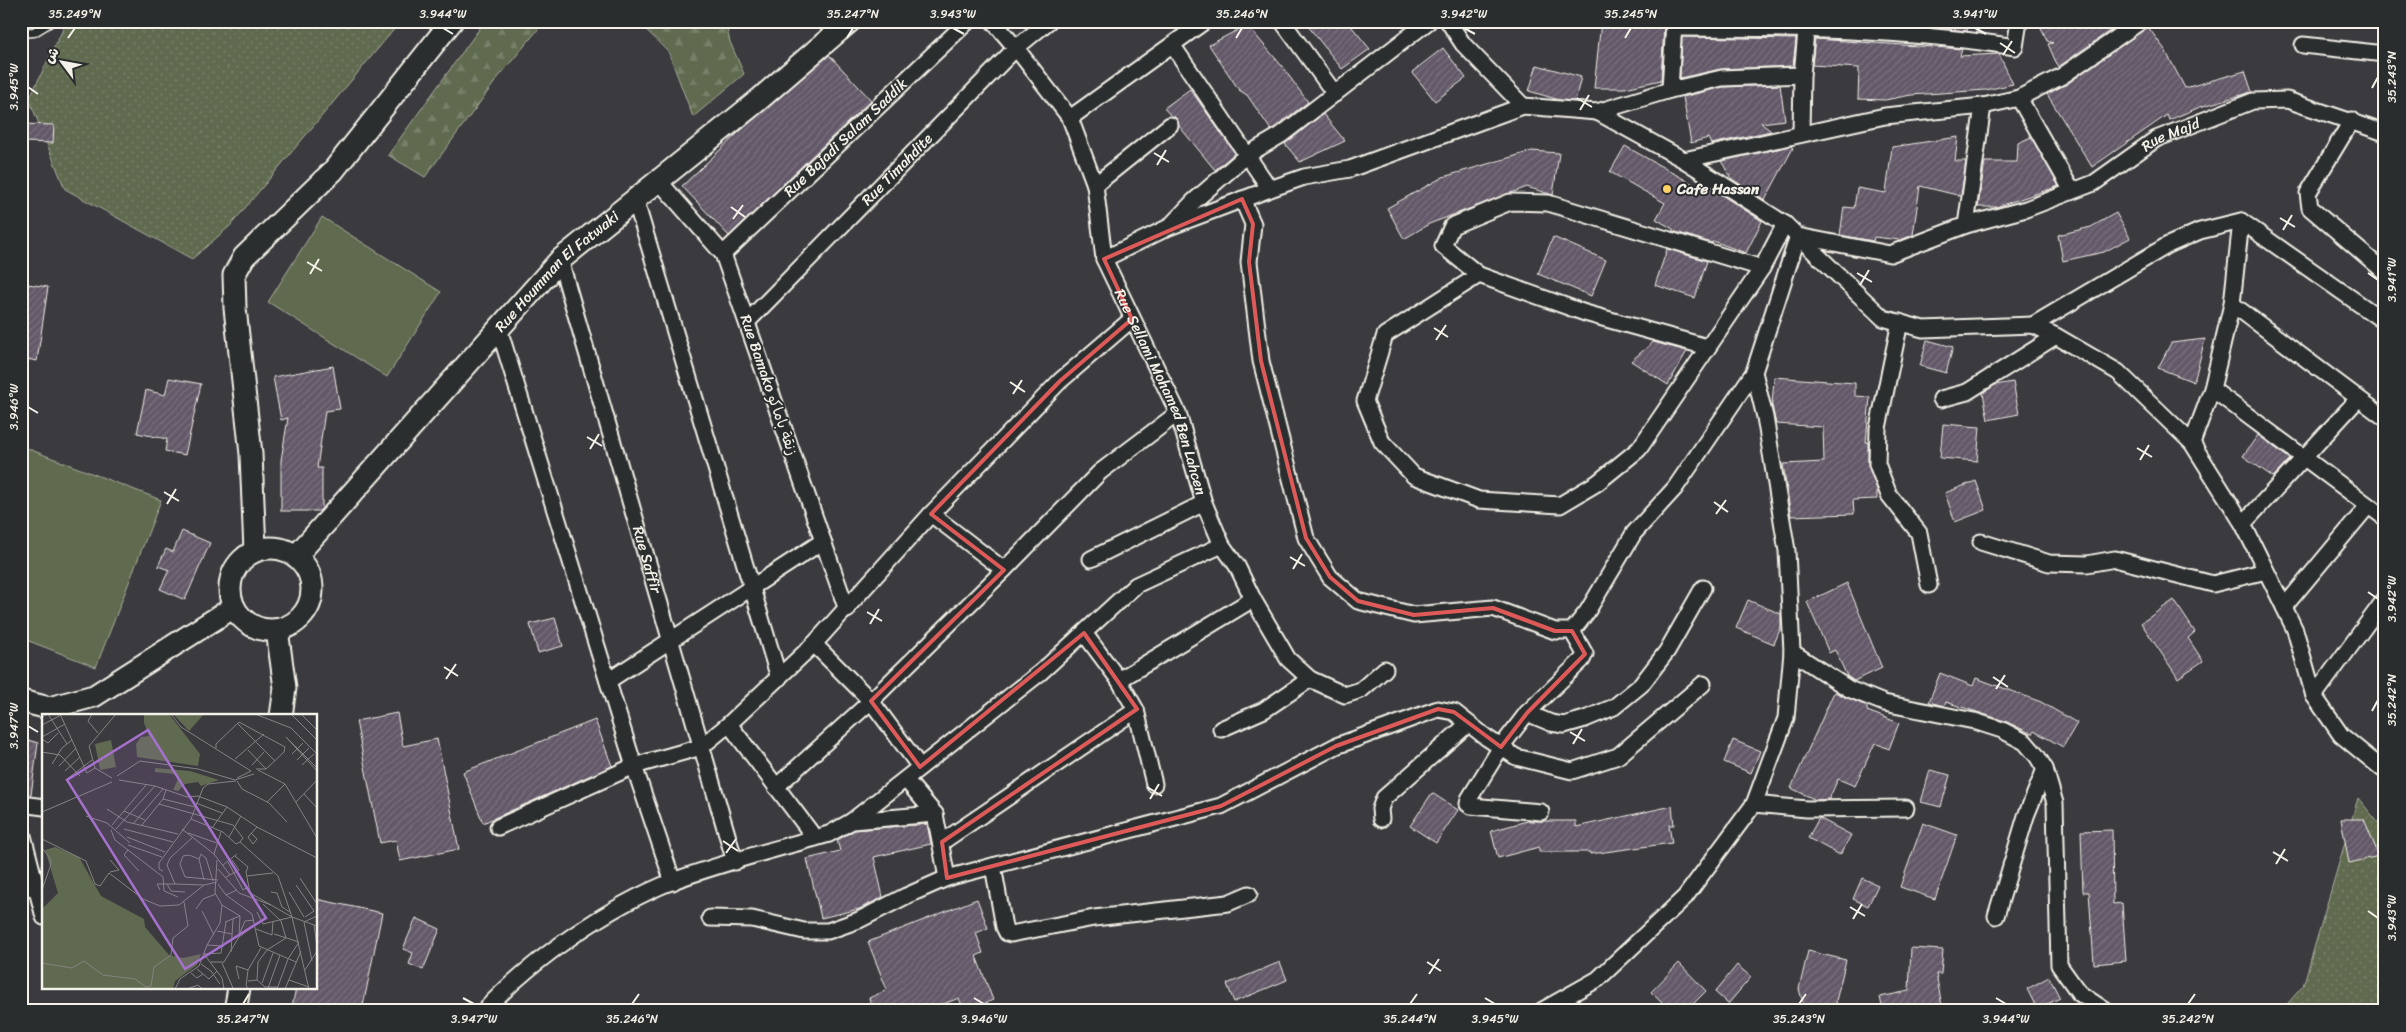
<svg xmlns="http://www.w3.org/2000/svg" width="2406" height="1032" viewBox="0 0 2406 1032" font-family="Sriracha,'Playpen Sans Arabic',sans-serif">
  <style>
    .green { fill: url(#green-dots); stroke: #aaae9c }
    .forest { fill: url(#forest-firs); stroke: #aaae9c }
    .pitch { fill: #606a50; stroke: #aaae9c }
    .building { fill: url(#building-hatch); stroke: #f4f1e8 }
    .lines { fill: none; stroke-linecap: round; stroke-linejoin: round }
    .lane-casing { stroke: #f4f1e8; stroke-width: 11 }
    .street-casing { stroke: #f4f1e8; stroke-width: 19 }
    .secondary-casing { stroke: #f4f1e8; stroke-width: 25 }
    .lane { stroke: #2a2d2e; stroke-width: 8 }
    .street { stroke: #2a2d2e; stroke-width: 15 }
    .secondary { stroke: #2a2d2e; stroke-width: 21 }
    .marked { fill: none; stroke: #de5a58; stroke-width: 4; stroke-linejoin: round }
    .ticks { fill: none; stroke: #f4f1e8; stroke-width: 2 }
    .poi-dot { fill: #ffd166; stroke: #2a2d2e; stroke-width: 2 }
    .labels { text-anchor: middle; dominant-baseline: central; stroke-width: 4; stroke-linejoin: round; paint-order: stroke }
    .street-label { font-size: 15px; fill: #f4f1e8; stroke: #2a2d2e }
    .poi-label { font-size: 15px; font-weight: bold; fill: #f4f1e8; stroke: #2a2d2e; text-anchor: start }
    .inset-road { fill: none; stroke: #858383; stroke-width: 1 }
    .view { fill: #a571cd; fill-opacity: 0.15; stroke: #a571cd; stroke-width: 2.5 }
    .inset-edge { fill: none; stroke: #f4f1e8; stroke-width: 2.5 }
    .neatline { fill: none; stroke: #f4f1e8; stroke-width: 2 }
    .ticks-label { font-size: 12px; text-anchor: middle; fill: #f4f1e8 }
  </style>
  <defs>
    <pattern id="green-dots" width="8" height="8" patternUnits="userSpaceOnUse" patternTransform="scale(1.25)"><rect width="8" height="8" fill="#606a50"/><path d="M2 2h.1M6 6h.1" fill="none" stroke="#778069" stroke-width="1.8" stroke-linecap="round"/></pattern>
    <pattern id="forest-firs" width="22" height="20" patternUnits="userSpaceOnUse" patternTransform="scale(1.25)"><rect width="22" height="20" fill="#606a50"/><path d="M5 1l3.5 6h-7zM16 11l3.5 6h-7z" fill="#778069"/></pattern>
    <pattern id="building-hatch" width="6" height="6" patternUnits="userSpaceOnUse" patternTransform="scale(1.25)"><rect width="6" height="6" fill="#625868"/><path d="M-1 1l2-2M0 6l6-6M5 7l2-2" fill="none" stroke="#79707e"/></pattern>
  </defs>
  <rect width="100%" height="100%" fill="#3b3a3f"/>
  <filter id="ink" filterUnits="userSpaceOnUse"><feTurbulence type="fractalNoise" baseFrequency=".02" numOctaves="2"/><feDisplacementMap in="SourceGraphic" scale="10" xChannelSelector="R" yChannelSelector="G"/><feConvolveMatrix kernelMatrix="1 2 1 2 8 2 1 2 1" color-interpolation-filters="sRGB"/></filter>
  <g filter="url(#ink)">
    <!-- green -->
    <path class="green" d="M67,21H401L230,226L192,259L65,189L29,99Z
      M2358,798L2385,831V1011H2281L2303,986Z"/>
    <!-- forest -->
    <path class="forest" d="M485,21H545L497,79L425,177L388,155Z
      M637,21H725L730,42L744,74L693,117L668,51Z"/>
    <!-- pitch -->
    <path class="pitch" d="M322,217L441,292L387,377L268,302Z
      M21,446L161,500L96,667L21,638Z"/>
    <!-- building -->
    <path class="building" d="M1304,21H1347L1370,49L1342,69Z
      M1631,21L1664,24L1661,80L1625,88H1594L1601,22Z
      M1842,21H1969L1967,31Z
      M2038,21H2124L2058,67L2048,44L2053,43L2047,41Z
      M1247,25L1281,65L1308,102L1271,130L1247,95L1239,90L1209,45Z
      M2148,27L2165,50L2185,88L2245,71L2252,92L2200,107L2169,120L2167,115L2092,167L2047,94L2067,84Z
      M1682,37L1796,39L1793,66L1721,69L1680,78Z
      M1815,39L1962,49L1960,56L1999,54L2013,84L1986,90L1911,95L1885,100L1858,99L1859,68L1812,65Z
      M1443,48L1466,78L1435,101L1412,72Z
      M829,55L871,100L729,236L682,186L738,133Z
      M1537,65L1581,77L1575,101L1559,100L1529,91Z
      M1780,85L1785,120L1761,123L1771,131L1711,144L1708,138L1691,143L1683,97L1723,87Z
      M1190,89L1235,153L1215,170L1179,126L1177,119L1171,116L1164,108Z
      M1323,114L1345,141L1300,162L1285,144Z
      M21,124L54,125L53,143L21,142Z
      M1958,137L1955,161H1966L1961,196L1920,186L1913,235L1900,240L1874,237L1873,241L1840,235L1844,207L1854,208L1857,188L1886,193L1892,147Z
      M2031,137L2059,186L1996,207H1978L1985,162H2017L2018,143Z
      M1625,146L1698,187L1720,194L1762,221L1746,253L1713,241L1712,243L1673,231V229L1656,219L1665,203L1610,172Z
      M1791,146L1793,148L1765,200L1732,179L1721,161Z
      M1532,151L1559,153L1553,195L1527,187L1429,224L1404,239L1387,208L1443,177Z
      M2116,213L2130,238L2104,252L2063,261L2058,235L2091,227Z
      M1553,237L1606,260L1591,296L1538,274Z
      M1667,249L1707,261L1695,298L1655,285Z
      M21,283L48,287L37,361L21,358Z
      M2205,339L2194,382L2158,368L2171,343Z
      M1927,340L1953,347L1946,373L1920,366Z
      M1653,342L1687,351L1668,385L1631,361Z
      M333,366L340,409L325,411L317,468H322V508L319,511H281V460L288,418L281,420L273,377Z
      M1774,377L1855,383V396L1870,397L1866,442H1868V464L1877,489V499L1853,500L1854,514L1791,516L1783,464L1824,462L1823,427L1776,424L1772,406Z
      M169,378L201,384L185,455L165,451L167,439L137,433L146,390L165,395Z
      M2013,382L2019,414L1988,420L1983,393L1995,385Z
      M1943,424L1980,427L1977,461L1940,458Z
      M2258,435L2290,459L2273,477L2243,456Z
      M1976,481L1986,510L1955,522L1945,493Z
      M182,531L210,543L185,600L160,589L169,570L158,566L166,549L173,552Z
      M1847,583L1882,668L1854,681L1847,676L1835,650L1829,653L1807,602Z
      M1748,600L1781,614V627L1774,644L1736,628Z
      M2174,600L2195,632L2188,638L2203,661L2178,678L2141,623Z
      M555,618L563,646L538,653L530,624Z
      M1940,673L1973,686L1976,678L2041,702L2077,723L2063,747L2034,731L2032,734L2005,721L1946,702L1944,706L1929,702Z
      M1834,692L1867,706V711L1899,723L1889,749L1875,743L1855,786L1838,779L1829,799L1816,800L1791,788Z
      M397,713L403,746L437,739L459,849L400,861L396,840L380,843L356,721Z
      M595,720L612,766L483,823L463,772Z
      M21,738L38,743L31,795L21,794Z
      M1733,740L1760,751L1751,773L1724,762Z
      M1930,770L1950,775L1941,807L1921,802Z
      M1432,793L1458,810L1436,843L1410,826Z
      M1672,806L1674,825H1669L1672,843L1590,854V852H1539V847L1498,858L1491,831L1527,821H1576V827Z
      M1819,818L1851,835L1840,855L1808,838Z
      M2341,819H2364L2379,856L2349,863Z
      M1923,823L1957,835L1935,899L1900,887Z
      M927,824L931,844L874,857L883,897L859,909L821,918L807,859L840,851L837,840L855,830Z
      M2112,830L2113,904L2122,903L2126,961L2094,964L2089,892H2083L2081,831Z
      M1862,878L1878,885L1868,906L1853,899Z
      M316,899L382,913L362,1011H291L296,988H316Z
      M977,899L988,928L976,933L983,953L976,956L993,1000L966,1011H964L959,998L925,1011H894L892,1006L874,1011L869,998L887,990L868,942Z
      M416,918L440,929L423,970L409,964L413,953L403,949Z
      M1911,948L1943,950L1941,974H1936L1943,1011H1883L1880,997L1909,991Z
      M1808,951L1846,960L1836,1001L1839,1011H1805L1799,989Z
      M1280,962L1287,980L1234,1002L1227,984Z
      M1679,963L1706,991L1686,1011H1670L1651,992Z
      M1737,965L1751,977L1728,1004L1715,992Z
      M2049,977L2060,998L2037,1009L2027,989Z"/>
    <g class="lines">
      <defs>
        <path id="lane" d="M21,33L34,32L52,21"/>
        <g id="street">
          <path id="s1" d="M993,21L1016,48L1070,118L1095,185L1104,259L1178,413L1204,503L1222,545L1237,566L1253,599L1288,659L1310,679L1345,695L1361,690L1385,669"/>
          <path d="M1282,21L1335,94"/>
          <path d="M1448,21L1463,44L1523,106"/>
          <path d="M1675,28C1788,28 1903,29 2015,47L2019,21"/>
          <path d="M2303,45L2385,54"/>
          <path d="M1173,46L1270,189"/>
          <path d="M1670,90L1674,21"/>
          <path d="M2019,98L2072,191"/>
          <path d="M1597,112L1684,160L1785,224L1883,318L1923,329L2033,325L2056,336L2118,372L2192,443L2243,524L2284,607L2295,630L2314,696L2341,735L2385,771"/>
          <path d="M1070,118L1205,21"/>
          <path d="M2352,120L2308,193L2310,208L2385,272"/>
          <path d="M1801,133L1802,75L1807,21"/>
          <path d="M1684,160L1885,116L1983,106L2019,98L2062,76L2141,21"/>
          <path d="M658,180L723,254L847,610"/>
          <path d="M1095,185L1170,125"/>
          <path d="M635,199L779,678"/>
          <path d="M1242,199L1253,224L1249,262L1261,361L1306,538L1330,577L1358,601L1414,615L1493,608L1555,631H1572L1587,612L1634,533L1675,488L1754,372"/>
          <path d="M1172,224L1193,202L1247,155L1281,135L1429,21"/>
          <path id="s2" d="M1966,225L2026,209L2094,183L2156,139L2253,101L2287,100L2385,133"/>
          <path d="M1798,236L1890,254L1966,225L1983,106"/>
          <path id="s3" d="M723,254L968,21"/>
          <path d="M1104,259L1169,227L1270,189L1304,177L1350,169L1523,106L1597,112L1670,90L1722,78L1802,75"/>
          <path id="s4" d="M560,260L735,862"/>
          <path d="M1479,275L1385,335L1365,401L1382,442L1414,476L1479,500L1560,505L1597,483L1639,449L1762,268L1785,224"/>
          <path d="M2232,304L2385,418"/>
          <path id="s5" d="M747,322L1016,48L1049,21"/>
          <path d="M1900,322L1878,428L1877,464L1889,495L1919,533L1929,585"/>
          <path d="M2033,325L2168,245L2200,231L2241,221L2385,322"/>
          <path d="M499,329L634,766L673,882"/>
          <path d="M1707,347L1585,313L1479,275L1443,246L1452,226L1510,202L1548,203L1762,268"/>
          <path d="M2212,389L2385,518"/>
          <path d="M1941,399L1967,392L2056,336"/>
          <path d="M2192,443L2212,389L2232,304L2241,221"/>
          <path d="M931,514L1004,570"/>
          <path d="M2243,524L2358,399"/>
          <path d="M1981,542L2049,563L2087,564L2115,559L2213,584L2266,571"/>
          <path d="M1091,559L1204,503"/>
          <path d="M2284,607L2368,506"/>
          <path d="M1084,633L1119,680"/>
          <path d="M814,644L871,701L920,767"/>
          <path d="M1792,652L1849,689L1884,703L1974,721L2002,730L2025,742L2037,756L2045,769L2055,803L2059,965L2079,993L2106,1011"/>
          <path d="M608,681L823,541"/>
          <path d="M2314,696L2385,599"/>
          <path d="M1136,710L1154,784"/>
          <path d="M1527,713L1551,723L1564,725L1585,719L1614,707L1641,685L1667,651L1703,588"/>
          <path d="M729,724L815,838"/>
          <path d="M1221,729L1264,710L1310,679"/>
          <path d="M906,780L935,814L947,878"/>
          <path d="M776,787L871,701L1004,570L1100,472L1178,413"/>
          <path d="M21,804L44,807"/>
          <path d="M1754,804L1807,809L1906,808"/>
          <path d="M1541,812L1471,806L1468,804L1469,799L1501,747L1527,713L1582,660L1585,654L1572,631"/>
          <path d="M1381,819L1380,809L1384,798L1468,724"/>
          <path d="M852,821L1041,672L1136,585L1222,545"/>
          <path d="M498,827L634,766L701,747L729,724L814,644L931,514L1060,381L1132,319"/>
          <path d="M21,828L44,917"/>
          <path d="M942,842L1136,710L1119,680L1253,599"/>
          <path d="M993,866L1004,927L1007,933L1011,934L1094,918L1228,903L1249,894"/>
          <path d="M21,889L36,886"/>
          <path d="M1996,916L2026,816L2045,769"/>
          <path d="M710,918L752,919L804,931H828L859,920L906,896L947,878L1221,806L1336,746L1438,709L1454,712L1487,738L1516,757L1572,771L1618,756L1703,684"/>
          <path d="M484,1011C531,960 609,906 673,881C724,862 777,849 829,834L852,821L935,814"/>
          <path d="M1541,1011L1598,979L1685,897L1754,804L1786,718L1792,652L1787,551L1765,417L1754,372L1798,236"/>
        </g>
        <g id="secondary">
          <circle cx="271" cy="589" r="41"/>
          <path d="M255,551L251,454L235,308L234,275L244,257L333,171L452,21"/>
          <path id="s6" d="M297,555L560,260L755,103L850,21"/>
          <path d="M277,630L285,688L281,716"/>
          <path d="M21,701L49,708L94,696L234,607"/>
          <path d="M235,1011L239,988"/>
        </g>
      </defs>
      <!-- lane casing -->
      <use href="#lane" class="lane-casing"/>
      <!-- street casing -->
      <use href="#street" class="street-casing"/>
      <!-- secondary casing -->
      <use href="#secondary" class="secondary-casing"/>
      <!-- lane -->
      <use href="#lane" class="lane"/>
      <!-- street -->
      <use href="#street" class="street"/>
      <!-- secondary -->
      <use href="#secondary" class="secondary"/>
    </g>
  </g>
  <!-- marked area -->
  <path class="marked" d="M1242,199L1253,224L1249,262L1261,361L1306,538L1330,577L1358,601L1414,615L1493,608L1555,631H1572L1585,654L1527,713L1501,747L1454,712L1438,709L1336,746L1221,806L947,878L942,842L1137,709L1084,633L920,767L871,701L1004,570L931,514L1060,381L1132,319L1104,259Z"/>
  <!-- ticks -->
  <path class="ticks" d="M443,28L453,34M953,28L964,34M1464,28L1475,34M1975,28L1986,34M68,38L75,28M847,38L853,28M1236,38L1242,28M1625,38L1631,28M2000,43L2015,53M2003,55L2012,41M28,87L38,94M2372,88L2378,77M1577,98L1592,107M1580,110L1589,95M1154,153L1169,162M1157,165L1166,150M731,207L745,217M2280,218L2295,227M733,219L743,205M2283,230L2292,215M307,262L322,271M1857,273L1872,282M2368,273L2378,280M310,274L319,259M1860,285L1869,270M1434,328L1448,337M1436,340L1446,325M1010,382L1025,392M1013,394L1022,380M28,407L38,413M587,437L602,446M2137,448L2152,457M590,449L599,434M2140,460L2149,445M164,492L179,501M1714,502L1728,512M167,504L176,489M1716,514L1726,500M1290,557L1305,566M1293,569L1302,554M2368,592L2378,599M867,612L882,621M870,624L879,609M444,667L458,676M1993,677L2008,687M446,679L456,664M1996,689L2005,675M2372,711L2378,700M28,726L38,732M1570,732L1585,741M1573,744L1582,729M1147,787L1162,796M1150,799L1159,784M723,841L738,851M2273,852L2288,861M726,853L736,839M2276,864L2285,849M1850,907L1865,916M2368,911L2378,918M1853,919L1862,904M1427,962L1441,971M1429,974L1439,959M463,998L474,1004M974,998L984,1004M1485,998L1495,1004M1996,998L2006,1004M243,1004L249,994M632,1004L639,994M1410,1004L1417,994M1799,1004L1806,994M2188,1004L2195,994"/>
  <!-- markers -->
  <circle class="poi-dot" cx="1667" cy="189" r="5"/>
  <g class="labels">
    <!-- street labels -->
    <g class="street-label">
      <text stroke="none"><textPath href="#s2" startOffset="226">Rue Majd</textPath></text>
      <text stroke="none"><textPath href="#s3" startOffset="169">Rue Bajadi Salam Saddik</textPath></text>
      <text stroke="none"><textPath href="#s5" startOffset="214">Rue Timahdite</textPath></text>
      <text stroke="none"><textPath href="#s6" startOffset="385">Rue Houmman El Fatwaki</textPath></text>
      <text transform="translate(769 385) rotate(71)">Rue Bamako زنقة باماكو</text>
      <text stroke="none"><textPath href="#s1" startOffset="415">Rue Sellami Mohamed Ben Lahcen</textPath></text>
      <text stroke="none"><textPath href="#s4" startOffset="312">Rue Saffir</textPath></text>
    </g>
    <!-- poi labels -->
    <g class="poi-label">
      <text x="1677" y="189">Cafe Hassan</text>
    </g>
  </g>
  <!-- overview -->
  <g transform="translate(42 714)">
    <rect width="275" height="275" fill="#3b3a3f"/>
    <path d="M127,0L158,40L156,52L95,43L94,30L99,23L107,22L102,9V1ZM13,133L37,143L59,182L102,205L103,213L127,241L141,244L159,240L155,251L133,267L131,275H0V195L16,179L3,136Z" fill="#606a50"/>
    <path d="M131,0H162L147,17ZM113,54L148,57L177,66L159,72L156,68L143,70L136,77L131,76L136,65L132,60L113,58Z" fill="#606a50"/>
    <path d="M69,26L74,53L58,56L53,30Z" fill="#606a50"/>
    <path class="inset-road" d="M18,0L45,59L53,54M50,0L46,7L56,19M129,0L139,13L209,57M213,0L249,14L275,40M249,0L275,26M259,0L275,16M0,3L6,0L25,30M195,9L233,47M0,11L19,1M0,23L23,10M0,25L6,29L16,19M174,34V30L197,8L243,33L242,38L224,55H214M206,36L224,55M0,38L18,41L38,62M250,40L261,29M193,45L222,20M255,46L267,34M10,50L20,34L30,26M210,51L222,38M260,51L272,40M17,52L34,34M275,54L244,23L275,57M216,56L243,70L275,124M23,57L38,43M75,62L98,47L156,55L193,66L212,60M70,64L53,54L47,32L74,0M195,64L209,57M25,65L50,46M77,66L113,72L145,83L156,82L185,93L215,113L275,144M195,67L200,75L227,89L245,108M262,80L275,94M121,85L153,93M225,88L243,70M254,88L275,66M154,89L180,99M117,90L191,111L201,124L198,128M65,95L85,108L136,120M82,97L103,106M0,98L70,68M44,102L65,109L88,129M149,105L181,118L194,130L198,128L236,162L250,203L267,275M91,110L121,75M70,111L104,71M100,111L121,85L124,76M170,114L185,93M74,115L113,72M82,115L131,128M140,115L172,140L188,161M69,116L73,126L121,163L122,177L136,183M146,119L175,129M209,119L215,125L211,130L206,123L215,113M85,123L123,138M151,123L128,144L125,151L133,170L162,171M187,123L199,102M0,125L44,147L53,170L58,172L67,159L101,185L118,192L137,191L162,171L175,168M86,131L120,143M0,134L8,144L9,150L0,176M86,136L82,141L97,157M172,140L179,118M193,142L206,153L204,158L208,179L250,203L275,212M157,145L147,141L141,142L138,150L143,163L176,166M157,145L159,140L164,144L171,167M157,145L162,166M186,148L201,176L206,173M181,151L195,140M176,155L197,179L229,191M121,157L117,155V149L149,105L161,74L166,70L194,67M68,158L77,156L68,146M205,162L231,159M184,163L197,156L190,146M258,164L275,190M125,170L129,177L143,178M176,170L184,181L195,176M254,171L272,197L263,203M118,176L115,170H133M229,178L235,179L240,193L248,198M247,178L262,203M184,181L210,200L217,232L254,248M180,191L198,202M154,195L161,185L174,180M160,197L172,221M215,198L221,210L250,203M183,208L198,202M272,211L275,232M214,215L230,221L231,208M175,217L190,220M232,220L257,228L246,245L235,275M197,221L203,207L212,206M197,221L198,202M165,231L182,232M189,238L191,205M162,240L179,239L184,208M162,240L180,264L182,275M270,247L262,208L275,202M169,248H182L197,223L213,211M0,249L30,254L42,247L61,261L93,265L104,273L109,272L112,253L129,241L131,224L146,212L142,188M180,249L191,274M159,250L169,257L178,270M155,255L167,265L175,257M263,256L275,237M149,259L155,264L161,260M197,265L194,252L206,256M215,266L216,248L225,236L244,224L239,207L221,190M247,266L267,273M206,267L215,266L223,273H235M220,269L231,239M226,274L238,241M133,275L138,265L157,252L165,231L178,209L180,191L173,179L175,146M145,275L156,271L160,275M207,275L204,272L206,256L219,234M243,275L259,237"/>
    <path class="view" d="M106,16L224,204L143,255L25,66Z"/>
    <rect width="275" height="275" class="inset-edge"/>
  </g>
  <!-- margin -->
  <rect width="2406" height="1032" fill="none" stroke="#2a2d2e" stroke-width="55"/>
  <!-- north arrow -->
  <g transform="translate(62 62) rotate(302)" stroke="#2a2d2e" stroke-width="4" paint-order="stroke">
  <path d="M0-4L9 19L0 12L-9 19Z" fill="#f4f1e8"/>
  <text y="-8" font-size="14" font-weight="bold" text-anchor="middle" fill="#f4f1e8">ش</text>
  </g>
  <rect x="28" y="28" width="2350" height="976" class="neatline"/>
  <g class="ticks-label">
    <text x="75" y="18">35.249°N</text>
    <text x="443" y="18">3.944°W</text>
    <text x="853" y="18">35.247°N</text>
    <text x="953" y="18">3.943°W</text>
    <text x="1242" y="18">35.246°N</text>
    <text x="1464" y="18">3.942°W</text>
    <text x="1631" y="18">35.245°N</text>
    <text x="1975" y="18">3.941°W</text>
    <text transform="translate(2392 77) rotate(-90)" y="4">35.243°N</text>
    <text transform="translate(14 87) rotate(-90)" y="4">3.945°W</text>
    <text transform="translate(2392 280) rotate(-90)" y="4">3.941°W</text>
    <text transform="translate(14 407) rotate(-90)" y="4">3.946°W</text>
    <text transform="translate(2392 599) rotate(-90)" y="4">3.942°W</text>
    <text transform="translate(2392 700) rotate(-90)" y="4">35.242°N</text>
    <text transform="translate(14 726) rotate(-90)" y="4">3.947°W</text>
    <text transform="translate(2392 918) rotate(-90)" y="4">3.943°W</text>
    <text x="243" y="1023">35.247°N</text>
    <text x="474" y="1023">3.947°W</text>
    <text x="632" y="1023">35.246°N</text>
    <text x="984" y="1023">3.946°W</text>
    <text x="1410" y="1023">35.244°N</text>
    <text x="1495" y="1023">3.945°W</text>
    <text x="1799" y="1023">35.243°N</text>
    <text x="2006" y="1023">3.944°W</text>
    <text x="2188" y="1023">35.242°N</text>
  </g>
</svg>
